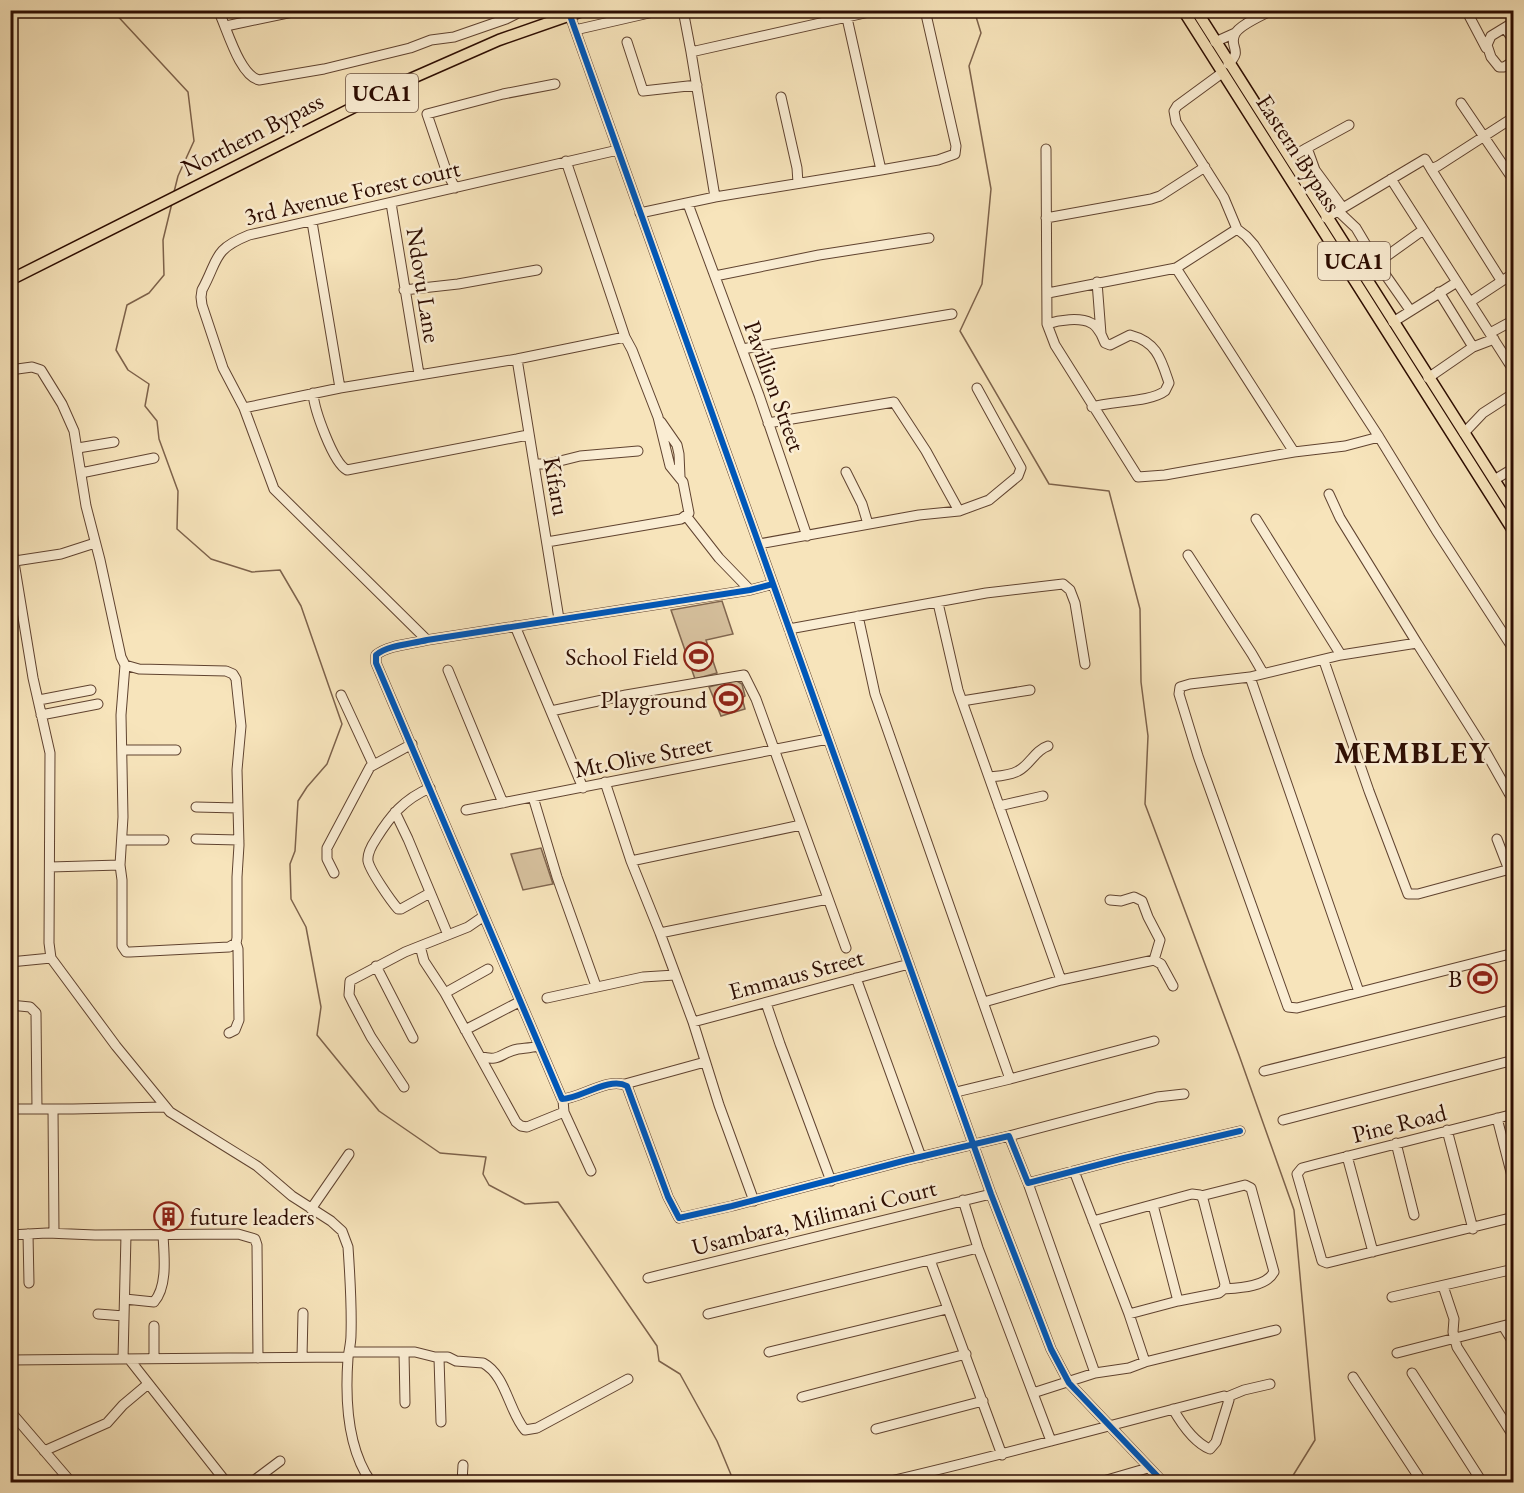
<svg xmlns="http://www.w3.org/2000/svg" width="1524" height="1493" viewBox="0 0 1524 1493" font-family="'EB Garamond',serif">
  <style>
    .green { fill: #d5bf9c; stroke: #81664f; stroke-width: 1.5 }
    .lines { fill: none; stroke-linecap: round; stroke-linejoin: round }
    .stream { stroke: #7d624b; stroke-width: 1.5 }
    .minor-casing { stroke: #604330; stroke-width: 11 }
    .major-casing { stroke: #2d0d02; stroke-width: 13 }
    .minor { stroke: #faedd3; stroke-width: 9 }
    .major { stroke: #f7e4bb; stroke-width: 10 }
    .cycleway-casing { stroke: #faedd3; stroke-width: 10 }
    .cycleway { stroke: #0057b8; stroke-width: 6 }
    .labels { text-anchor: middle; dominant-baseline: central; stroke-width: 5; stroke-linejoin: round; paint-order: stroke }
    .shield { fill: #faedd3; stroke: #6a5041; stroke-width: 1.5 }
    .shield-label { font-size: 22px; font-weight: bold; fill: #2d0d02 }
    .street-label { font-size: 24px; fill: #2d0d02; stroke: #faedd3 }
    .poi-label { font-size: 24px; fill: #2d0d02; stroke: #faedd3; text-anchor: end }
    .district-label { font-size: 30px; font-weight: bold; letter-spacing: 1.5px; fill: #2d0d02; stroke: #faedd3 }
  </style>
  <rect width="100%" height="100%" fill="#f7e4bb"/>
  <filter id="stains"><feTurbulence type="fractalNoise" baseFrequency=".00333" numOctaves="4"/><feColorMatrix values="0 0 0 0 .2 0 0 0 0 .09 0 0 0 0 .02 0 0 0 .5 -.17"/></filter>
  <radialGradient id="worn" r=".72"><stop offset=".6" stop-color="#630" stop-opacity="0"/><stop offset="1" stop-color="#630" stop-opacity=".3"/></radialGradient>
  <!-- green -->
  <path class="green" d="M722,601L733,634L706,640L717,673L695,679L671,610Z
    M735,680L742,684L745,696L742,698L745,709L721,716L709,687Z
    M541,848L553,884L523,890L511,854Z"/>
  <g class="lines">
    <!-- stream -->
    <path class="stream" d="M112,10L188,92L194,141L178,176L174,192
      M974,10L981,33L969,66L991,189L982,284L960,331L1049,484L1109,491L1140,609L1141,682L1148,736L1145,804L1239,1055L1294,1210L1315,1440L1289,1482
      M172,203L163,240L164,275L149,293L127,305L116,350L128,370L149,384L145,406L157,421L159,439L178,491L177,529L211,559L252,572L280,570L301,606L342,724L327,764L307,787L298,801L295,851L290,864L291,899L306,927L321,1007L317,1035L379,1111L440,1153L486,1157L483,1174L489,1185L525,1204L558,1202L657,1346L659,1361L680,1374L717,1441L734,1482"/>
    <defs>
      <path id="minor" d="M218,10C227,28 239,75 259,80L324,69L410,48L431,40L454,37L506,19L516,14L518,10
        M568,10L991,1194L1051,1349L1069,1383L1163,1482
        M683,10L691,52L878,10
        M1466,10L1486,48
        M847,18L881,170
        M1514,22L1491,36L1487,45L1491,57L1499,67H1504L1514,61
        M226,26L302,10
        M1505,28L1514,41
        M575,30L662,10
        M627,42L643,91L697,85
        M1215,42L1235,33
        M691,52L715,197
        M1228,64C1244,50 1228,47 1235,34C1239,25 1263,15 1272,10
        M1222,73L1177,106L1174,111L1176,122L1224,198L1237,229L1246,236L1254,245L1379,437L1436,530L1514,650
        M781,97L797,168L798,183
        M1461,103L1514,181
        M1046,149L1047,324C1059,320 1080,317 1091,323C1096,325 1098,330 1101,334
        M1290,158L1307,148
        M1431,169L1501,280
        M1391,179L1514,371
        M455,188L446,170L427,114L503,94L555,84
        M391,203L419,374
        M688,204L759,395L807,536
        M1343,208L1315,170L1307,148L1349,125
        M1338,211L1356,228L1375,260L1410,310
        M640,213L715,197L881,170L938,160L955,154L956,146L925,10
        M1046,218L1151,199L1160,196L1205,167
        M1326,218L1425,159L1431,169L1438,166L1514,117
        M312,222L340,388
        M1377,263L1423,230
        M1176,268L1294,452
        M715,276L819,255L929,238
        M404,290L458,284L537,270
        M1439,292L1473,347
        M1048,293L1176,268L1237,229
        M1470,302L1514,273
        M1393,322L1457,282
        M1047,324L1055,345L1138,477L1165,475L1294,452L1345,446L1379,437
        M1490,333L1514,320
        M742,349L952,314
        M517,359L559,619
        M10,370L32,367L41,370L62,404L74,431L86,506L100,560L121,657L125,665L121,715L123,817L120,865L122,880V946L126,952H130L229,947L236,943L237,938V877L239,845L237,770L241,726L236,679L233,674L226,671L139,669L125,665
        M1428,378L1473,347L1494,339
        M313,393C314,409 333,463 347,470L528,435
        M1092,407C1112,401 1151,402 1165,391L1169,383C1161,359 1157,342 1130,335L1110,345L1105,343L1101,334L1097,282
        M244,408L340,388L517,359L625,337
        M661,422L677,445L679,454L680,477
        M768,423L894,402L926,451L959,511
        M1464,433L1483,413L1514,393
        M78,448L114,442
        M534,464H548L580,456L638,451
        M846,472L862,504L868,524
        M81,473L154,458
        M1494,480L1514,468
        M1329,494L1340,518L1417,643
        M687,517L719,558L750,590
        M1256,519L1341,655L1417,643L1484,749L1510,795L1514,794
        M10,538L33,678L50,753L49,943L51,958L116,1046L170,1112L257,1166L292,1196L331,1221L342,1231L348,1247C350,1276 352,1306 351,1335C351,1343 349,1350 348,1358C345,1399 347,1448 371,1482
        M547,542L681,519L689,513L683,482L670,466L658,417L632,350L625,337L566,161
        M759,544L919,515L959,511L989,500L1018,476L1021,468L977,388
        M1188,555L1252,654L1263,673
        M15,561L61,554L95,543
        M773,584L750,590L427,640C412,644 388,645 376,655V663L382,677L562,1099C580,1099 609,1076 627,1086L668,1197L679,1218L732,1206L907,1160L1009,1136L1028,1183L1124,1158L1240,1131
        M938,603L958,690L1061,980L984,1002
        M858,616L875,694L1010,1079L956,1092
        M515,626L583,788
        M789,629L986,593L1063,584L1070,590L1075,603L1085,664
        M427,640L274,489L244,408L223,368L202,305L201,297L202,290C219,259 212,250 249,235L618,150
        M1341,655L1250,677L1359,992
        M1324,661L1369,791L1408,894H1418L1514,868
        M448,670L503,803
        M1250,677L1190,684L1180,687L1179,694L1198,756L1288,1007L1297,1008L1514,953
        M341,695L373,764
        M39,700L91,690
        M962,701L1030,690
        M551,711L626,695L744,675L756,699L846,948
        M41,715L98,704
        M123,750H176
        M989,777C999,776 1009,776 1018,771C1030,765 1035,750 1048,746
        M605,782L631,861L660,933L693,1022L719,1105L754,1201
        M533,797L557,877L596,986
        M999,806L1043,796
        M196,807L238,808
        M466,810L828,739
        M395,812L408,839L448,935
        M196,839L239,840
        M1497,839L1509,870
        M122,840H164
        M631,861L801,825
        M50,867L120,865
        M334,873L327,859V848L370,767L412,744
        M430,893L401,909H398C391,901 370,871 368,861C367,853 372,845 376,839C390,816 404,799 430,788
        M1110,900L1121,901L1134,897L1142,901L1148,917L1160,940L1154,960
        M660,933L828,899
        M420,946L424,961L445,993L516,1122L521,1126L527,1127L564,1112L563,1100
        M10,962L51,958
        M376,966L413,1038
        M856,978L921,1157
        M1061,980L1154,960L1161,964L1173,986
        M445,993L488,969
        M547,998L643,977L675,975
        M766,1003L780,1044L831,1181
        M10,1005L30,1007L36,1013L37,1109
        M693,1022L909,964
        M465,1030L519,1002
        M229,1033L235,1030L239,1020L238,949L236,943
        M480,1056C500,1063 501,1052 518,1049C525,1048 531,1048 538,1046
        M1264,1071L1514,1009
        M1010,1079L1154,1041
        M625,1084L705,1062
        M404,1087L371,1037L354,1005L349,995L350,981L405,952L468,927L484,916
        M10,1109H73L165,1107
        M53,1109L54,1233
        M564,1112L591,1171
        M1514,1114L1317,1164L1302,1168L1297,1174L1322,1261L1327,1263L1514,1217
        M1497,1118L1514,1184
        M1283,1120L1514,1060
        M1447,1130L1473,1229
        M1009,1136L1157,1097L1184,1094
        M1396,1143L1414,1215
        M1347,1156L1373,1252
        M1074,1171L1129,1314L1145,1362L1276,1330
        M1028,1183L1095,1373
        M10,1187L12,1283
        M1201,1196L1245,1185L1251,1188L1274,1272C1266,1287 1239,1288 1224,1289
        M963,1200L978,1248L1051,1441
        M1153,1205L1178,1301
        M311,1209L349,1154
        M1093,1221L1192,1194L1200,1195L1203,1199L1225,1284L1224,1289L1219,1293L1178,1301L1129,1314
        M28,1234L29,1283
        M10,1235L47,1233L95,1235L238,1234L255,1239L257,1245L258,1358
        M930,1260L1002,1455
        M648,1278L991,1194
        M1443,1286L1454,1319L1453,1332L1457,1347L1514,1437
        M1392,1297L1514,1269
        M125,1299L154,1302C168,1286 164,1255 163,1235
        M98,1314L124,1316
        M708,1314L978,1248
        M1503,1326L1514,1344
        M349,1352H415L435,1357H448L456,1361L483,1363C506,1375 509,1412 525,1430L537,1428L628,1379
        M404,1352L405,1403
        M769,1352L947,1309
        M1397,1353L1514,1323
        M302,1357L303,1313
        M154,1358V1326
        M439,1358L441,1422
        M123,1359L126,1235
        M129,1359L226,1482
        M10,1360L348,1357
        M1412,1373L1482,1482
        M1353,1377L1422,1482
        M1033,1393L1095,1373L1129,1368L1145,1362
        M802,1397L966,1354
        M1227,1397L1244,1390L1270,1384
        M10,1411L71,1482
        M876,1429L983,1401
        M44,1451L107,1423L123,1405L148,1384
        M252,1482L280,1461
        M462,1482L463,1465
        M886,1482C999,1456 1111,1425 1224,1396L1229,1400L1216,1442L1210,1449C1195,1443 1181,1423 1173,1409
        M1100,1482L1148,1468"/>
      <path id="major" d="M1183,10L1514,532
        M1196,10L1514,511
        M10,280L408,80L499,40L585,10"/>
    </defs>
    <!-- minor casing -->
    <use href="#minor" class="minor-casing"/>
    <!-- major casing -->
    <use href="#major" class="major-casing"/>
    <!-- minor -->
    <use href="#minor" class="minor"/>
    <!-- major -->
    <use href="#major" class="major"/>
    <defs>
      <path id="cycleway" d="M568,10L991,1194L1051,1349L1069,1383L1163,1482
        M773,584L750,590L427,640C412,644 388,645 376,655V663L382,677L562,1099C580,1099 609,1076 627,1086L668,1197L679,1218L732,1206L907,1160L1009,1136L1028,1183L1124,1158L1240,1131"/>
    </defs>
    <!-- cycleway casing -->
    <use href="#cycleway" class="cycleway-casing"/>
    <!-- cycleway -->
    <use href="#cycleway" class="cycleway"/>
  </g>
  <!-- icons -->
  <defs>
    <symbol id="stadium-ring" viewBox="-11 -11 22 22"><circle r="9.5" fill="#faedd3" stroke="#8f2418" stroke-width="1.5"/><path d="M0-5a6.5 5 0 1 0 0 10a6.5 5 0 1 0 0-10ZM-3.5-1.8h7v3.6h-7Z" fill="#8f2418"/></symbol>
    <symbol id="building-ring" viewBox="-11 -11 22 22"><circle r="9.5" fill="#faedd3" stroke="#8f2418" stroke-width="1.5"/><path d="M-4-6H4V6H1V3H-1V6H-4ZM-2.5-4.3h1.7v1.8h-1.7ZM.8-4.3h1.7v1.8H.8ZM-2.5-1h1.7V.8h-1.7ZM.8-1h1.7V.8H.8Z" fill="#8f2418"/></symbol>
  </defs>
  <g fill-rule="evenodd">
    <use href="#stadium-ring" x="682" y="640" width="33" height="33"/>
    <use href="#stadium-ring" x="712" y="682" width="33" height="33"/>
    <use href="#stadium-ring" x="1466" y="962" width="33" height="33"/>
    <use href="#building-ring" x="152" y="1200" width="33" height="33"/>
  </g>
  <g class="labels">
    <!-- shield labels -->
    <g class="shield">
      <rect x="346" y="74" width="72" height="38" rx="4.5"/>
      <rect x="1318" y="242" width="72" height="38" rx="4.5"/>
    </g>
    <g class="shield-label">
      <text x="382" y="93">UCA1</text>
      <text x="1354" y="261">UCA1</text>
    </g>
    <!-- street labels -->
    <g class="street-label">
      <text transform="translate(252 134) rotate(-27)">Northern Bypass</text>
      <text transform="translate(1299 153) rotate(57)">Eastern Bypass</text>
      <text transform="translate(352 192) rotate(-13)">3rd Avenue Forest court</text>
      <text transform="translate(424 285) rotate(81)">Ndovu Lane</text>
      <text transform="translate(775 386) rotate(70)">Pavillion Street</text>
      <text transform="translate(557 486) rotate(80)">Kifaru</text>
      <text transform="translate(643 756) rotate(-11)">Mt.Olive Street</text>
      <text transform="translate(796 974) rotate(-15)">Emmaus Street</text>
      <text transform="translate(1399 1123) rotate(-14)">Pine Road</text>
      <text transform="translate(814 1217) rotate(-14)">Usambara, Milimani Court</text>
    </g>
    <!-- poi labels -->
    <g class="poi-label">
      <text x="678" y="656">School Field</text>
      <text x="707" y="699">Playground</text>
      <text x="1462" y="978">B</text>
      <text x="190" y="1216" text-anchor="start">future leaders</text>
    </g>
    <!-- district labels -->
    <g class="district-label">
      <text x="1412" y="752">MEMBLEY</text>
    </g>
  </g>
  <!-- margin -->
  <rect width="1524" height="1493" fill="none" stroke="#f7e4bb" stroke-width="36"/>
  <rect x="12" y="12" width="1500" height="1469" fill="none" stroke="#2d0d02" stroke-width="3"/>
  <rect x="18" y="18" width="1488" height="1457" fill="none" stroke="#2d0d02" stroke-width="1.5"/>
  <rect width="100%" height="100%" filter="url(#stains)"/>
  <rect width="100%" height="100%" fill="url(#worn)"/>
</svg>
